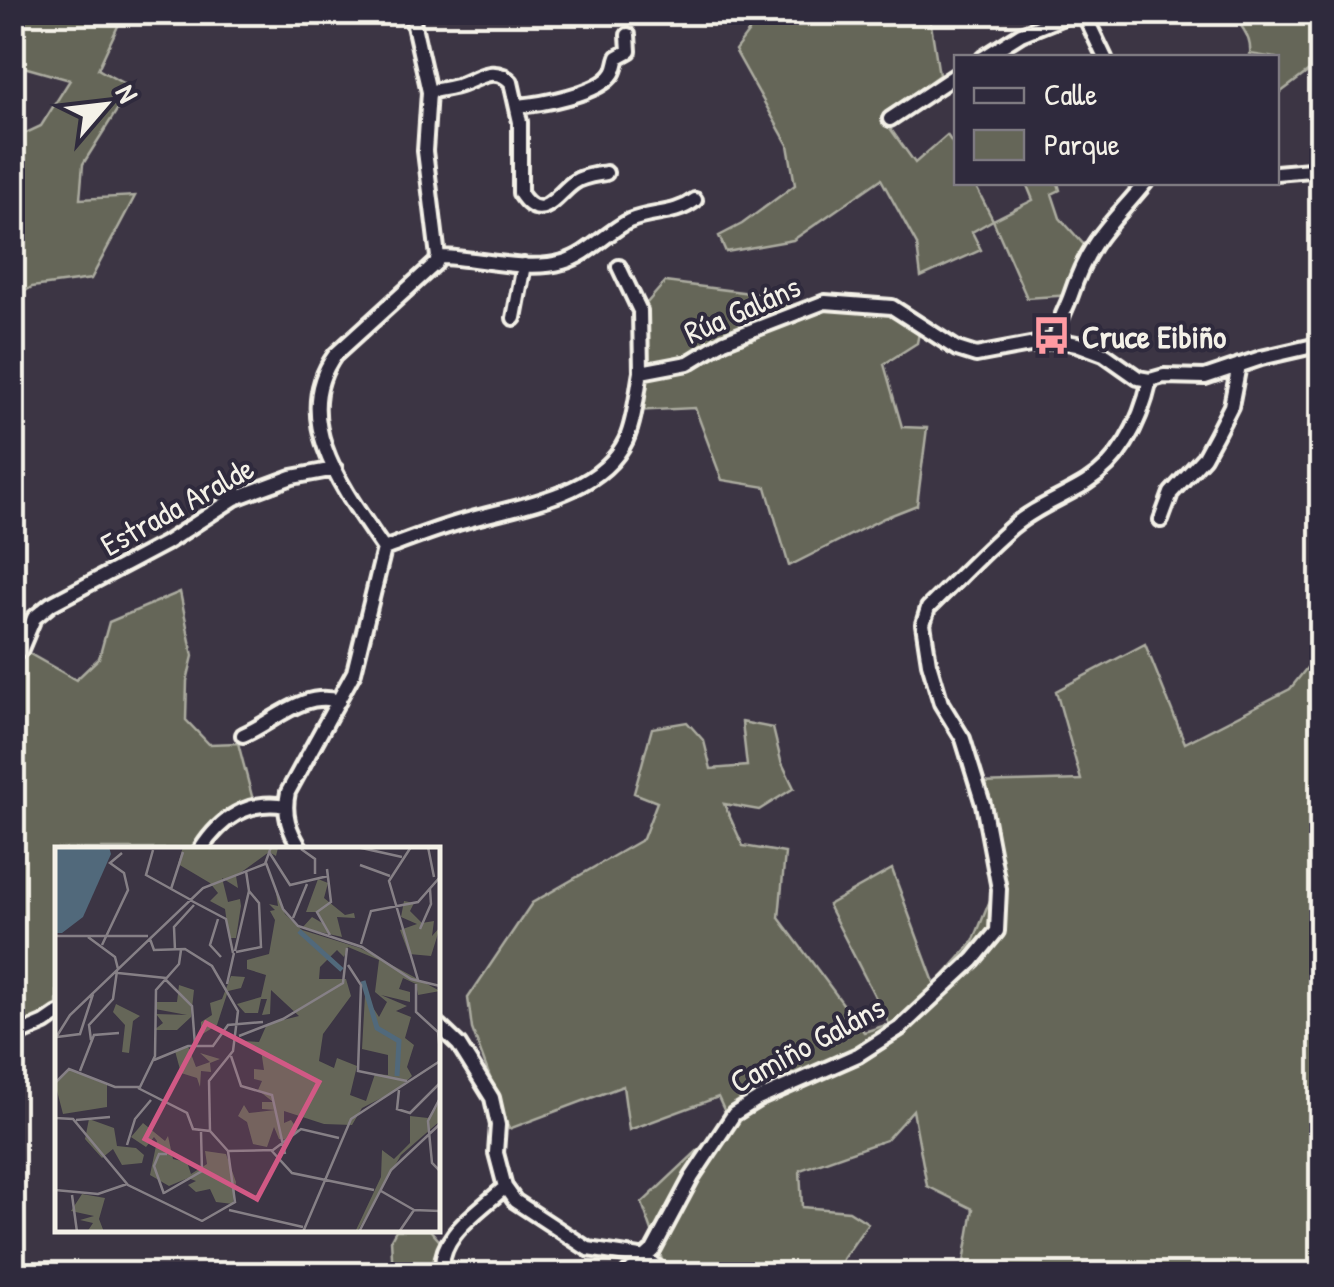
<svg xmlns="http://www.w3.org/2000/svg" width="1334" height="1287" viewBox="0 0 1334 1287" font-family="'Patrick Hand',sans-serif">
  <style>
    .green { fill: #656658; stroke: #acaca0; stroke-width: 2.5 }
    .lines { fill: none; stroke-linecap: round; stroke-linejoin: round }
    .minor-casing { stroke: #f4f1e8; stroke-width: 20 }
    .minor { stroke: #2f2a3d; stroke-width: 12 }
    .labels { text-anchor: middle; dominant-baseline: central; stroke-width: 8; stroke-linejoin: round; paint-order: stroke }
    .street-label { font-size: 32px; fill: #f4f1e8; stroke: #2f2a3d }
    .poi-label { font-size: 32px; font-weight: bold; fill: #f4f1e8; stroke: #2f2a3d; text-anchor: start }
    .inset-river { fill: none; stroke: #51697b; stroke-width: 5 }
    .inset-road { fill: none; stroke: #868086; stroke-width: 2.5 }
    .view { fill: #d15985; fill-opacity: 0.15; stroke: #d15985; stroke-width: 5 }
    .inset-edge { fill: none; stroke: #f4f1e8; stroke-width: 5 }
  </style>
  <rect width="100%" height="100%" fill="#3c3544"/>
  <filter id="ink" filterUnits="userSpaceOnUse"><feTurbulence type="fractalNoise" baseFrequency=".01" numOctaves="2"/><feDisplacementMap in="SourceGraphic" scale="20" xChannelSelector="R" yChannelSelector="G"/><feConvolveMatrix kernelMatrix="1 2 1 2 8 2 1 2 1" color-interpolation-filters="sRGB"/></filter>
  <g filter="url(#ink)">
    <!-- green -->
    <path class="green" d="M13,12L124,13L98,69L131,88L83,164L80,199L135,196L91,279L32,287L13,298V139L41,126L70,80L13,64Z
      M929,12L939,75L882,117L915,163L947,135L956,148V182L974,183L993,220L1033,200L1026,183H1058L1060,190L1052,194L1060,218L1086,247L1071,295L1027,298L993,220L972,232L981,250L921,277L917,245L881,179L793,240L726,252L719,236L742,224L795,185L788,145L735,50L763,13Z
      M1225,13H1321V62L1277,95L1276,58L1250,54C1252,38 1239,18 1225,13Z
      M665,282L773,296L796,313C842,295 878,301 921,323L917,343L884,364L902,427L927,428L917,505L884,518L789,566L766,487L722,480L695,408L633,411L640,311Z
      M180,592L193,656L187,681L186,720L209,744L238,743L254,804L210,849H58L57,1010L13,1040V656L21,649L76,680L99,658L109,622Z
      M1145,644L1185,743L1290,689L1321,650V1274H962L973,1209L927,1186L913,1110L886,1140L800,1170L802,1207L849,1211L868,1223L843,1259L840,1274H667L642,1203L729,1121L718,1097L629,1130L623,1086L509,1129L472,1029L468,998L532,903L643,839L657,802L634,793L652,728L687,722L704,741L711,769L747,766L742,722L773,728L781,761L794,788L759,810L724,804L743,846L785,853L779,918L864,1032L889,1024L828,905L892,869L935,985L973,942L991,898L978,783L1081,780L1056,691Z
      M396,1230H430L445,1247L443,1274H393L391,1239Z"/>
    <g class="lines">
      <defs>
        <path id="minor" d="M1083,12L1105,58
          M983,58L1021,34L1076,12
          M429,92C441,89 453,88 463,84C481,77 495,66 511,82L520,122V193C541,226 556,195 573,183C582,176 595,175 606,173
          M518,106C541,104 600,94 613,73C616,68 616,62 618,57L629,51L628,35
          M890,119L956,75
          M1276,173L1322,169
          M438,257C476,257 527,273 563,262C588,255 606,233 629,221C652,211 674,216 695,200
          M619,267L640,311L641,372
          M514,318L524,265
          M1057,340C1057,322 1065,312 1071,295C1090,238 1110,226 1146,182
          M1161,520L1171,493L1204,457L1216,435L1231,406L1239,365
          M384,549C411,539 438,528 465,521C518,505 599,497 626,440C635,420 637,393 641,372L688,363L724,341L825,302L892,307L957,349L976,355L1057,340L1077,344L1104,354L1138,378L1150,380L1164,376L1205,377L1261,358L1322,344
          M12,656L21,649L34,618L51,604L166,543L235,498L292,477L335,469
          M243,735C274,722 303,690 339,701
          M201,849C220,819 249,799 285,806
          M301,849C289,831 283,814 288,792L354,672L384,549C347,494 288,420 335,355L436,263L438,257L425,151L429,92L411,12
          M438,1025L459,1045L492,1098L498,1125L496,1153L505,1187L515,1201L588,1249L646,1258L664,1274
          M12,1037L45,1023L58,1014
          M443,1274C435,1237 481,1210 505,1187
          M627,1274L653,1250L692,1177L734,1114L758,1099L858,1055L900,1028L973,960L997,931L999,889L983,804L963,739L941,703L929,663L923,624L928,608C956,581 983,552 1012,527C1034,508 1062,498 1086,483C1122,460 1141,420 1150,380"/>
      </defs>
      <!-- minor casing -->
      <use href="#minor" class="minor-casing"/>
      <!-- minor -->
      <use href="#minor" class="minor"/>
    </g>
  </g>
  <!-- icons -->
  <defs>
    <symbol id="bus-bare" viewBox="-9 -9 18 18"><path d="M-5-6H5V4H4V6H2V4H-2V6H-4V4H-5ZM-3.5-4V0h7V-4ZM-3.5 1.2v1.5H-2V1.2ZM2 1.2v1.5H3.5V1.2Z" fill="#ff9aa2" stroke="#2f2a3d" stroke-width="2.5" paint-order="stroke"/></symbol>
  </defs>
  <g fill-rule="evenodd">
    <use href="#bus-bare" x="1024" y="308" width="55" height="55"/>
  </g>
  <g class="labels">
    <!-- street labels -->
    <g class="street-label">
      <text transform="translate(742 309) rotate(-24)">Rúa Galáns</text>
      <text transform="translate(177 506) rotate(-29)">Estrada Aralde</text>
      <text transform="translate(807 1044) rotate(-28)">Camiño Galáns</text>
    </g>
    <!-- poi labels -->
    <g class="poi-label">
      <text x="1082" y="336">Cruce Eibiño</text>
    </g>
  </g>
  <!-- overview -->
  <g transform="translate(55 847)">
    <rect width="385" height="385" fill="#3c3544"/>
    <path d="M128,0L223,1L221,9L214,5L181,29L183,41L167,31L173,55L185,52L186,59L181,91H174L170,62L155,54L163,46L155,36L123,17ZM263,32L273,36L269,51L290,68L299,66L300,71L282,70L287,90L247,81L257,70L269,77L263,65H251ZM220,39L230,67L247,83L305,101L385,144L363,148L361,137L348,131L344,142L355,145V155L326,148L352,159L341,164L356,170L350,191L359,198L352,220L357,229L342,243L307,261L297,278L269,277L229,264V276L236,273L243,283L234,293L224,292L219,280L212,300L198,297L192,275L183,269L189,258L194,266L220,263L207,262V255H218L203,243L207,234L199,232V222L209,223L206,203L187,194L204,195L212,177L244,169L216,143L215,167L207,168L212,152H206L203,166H190L182,157L206,150L211,128L192,122V113L214,107L220,73L215,64L220,63L214,57L223,59ZM293,100L324,113L320,145L332,155L324,170L310,148L307,202L333,208V228L320,227L311,254L295,248L302,219L282,211L279,221L264,214L268,187L296,149L291,132H264L265,120L282,103L289,110ZM349,54L359,56L355,64L367,76L379,74L377,89L385,80L376,109L354,107L345,83L362,77L346,70ZM176,129L190,130L186,141L173,144L162,178L146,188V175L157,168L155,156L167,152ZM124,138L139,143L136,170L122,183H99L108,176L101,167L132,168L100,162V155H122ZM61,157L85,169L78,174L74,206L67,205L70,178L58,165ZM133,199L141,220L155,215L145,206L165,212L155,216L156,225L146,224L145,240L142,231L126,226L120,204ZM14,222L52,238V260L8,267L0,236ZM385,251V274L346,308L302,385H289L301,383L326,330L327,303L339,312L355,296V269L373,271ZM34,272L59,281L62,299L81,301L89,308L87,316L67,318L58,302L47,311L30,292ZM88,276L110,294L113,289L118,312L132,315L136,327L152,317L150,304L171,307L181,335L178,357L161,355L155,342L141,345L133,338L141,334L133,331L114,339L95,328L102,294L99,290L91,300L76,290ZM27,347L50,351L44,372L49,385H32L38,376L25,373L39,369L16,364Z" fill="#656658" fill-rule="evenodd"/>
    <path d="M0,0H54L56,7L28,70L7,86H0Z" fill="#51697b"/>
    <path class="inset-river" d="M244,84L287,123M308,134L322,181L344,194L342,229"/>
    <path class="inset-road" d="M302,0L347,10M356,0L334,34L363,133M373,0L379,30M246,2L260,12V27M98,3L91,28L136,53M214,5L235,38L273,29M211,16L228,62L243,79L307,100L356,132L385,139M305,18L335,29M272,22L276,55L262,65L275,88M116,42L128,5M135,53L171,72L178,106M238,71L252,37M163,72L155,98L166,110M365,82L376,57L375,42M0,89H93M33,90L60,110L63,122M95,92L99,103L130,102L157,119L183,164L178,204L154,234L155,284M306,97L316,64L363,55L385,30M47,98L73,43L69,26L55,16L67,6M120,103L119,80L139,58M180,104L194,44L191,24M181,105L206,100L204,56L194,44M293,118L306,138L303,224L352,234M63,126L111,131M110,132L137,159L140,198M172,137L179,106M361,137V165L383,185L385,205M184,189L228,172L288,136L292,101M2,190L25,187L38,147M0,192L15,168L148,41L210,17L216,0M36,193L34,178L58,152L62,124M176,209L186,239L217,248L230,307M99,213L133,199H158L173,178L208,175M25,224L39,188L64,186M0,236L14,222L60,240H85L100,209L101,143L124,117L126,103M83,241L132,266L138,282L155,284L173,304L180,355L147,374M344,243L342,262L355,266L385,236M385,251L373,274L377,316L385,324M0,271L18,272L73,338L147,374M21,273L55,270M72,298L80,272L96,253M216,303L237,326L319,343M173,304L218,303L246,282L284,291M0,343L43,347L72,337M326,344L359,363M109,346L147,324L146,285M109,347L99,319L104,307H112M17,348L22,385M174,363L248,380M248,385L296,272L385,214M304,385L336,323L385,277M344,385L359,363L385,364"/>
    <path class="view" d="M151,176L264,235L202,352L90,292Z"/>
    <rect width="385" height="385" class="inset-edge"/>
  </g>
  <!-- margin -->
  <rect width="1334" height="1287" fill="none" stroke="#2f2a3d" stroke-width="50"/>
  <rect x="25" y="25" width="1284" height="1237" fill="none" stroke="#f4f1e8" stroke-width="4" filter="url(#ink)"/>
  <!-- legend -->
  <rect x="954" y="55" width="325" height="130" fill="#2f2a3d" stroke="#7e7a81" stroke-width="2.5"/>
  <rect x="974" y="88" width="50" height="15" fill="#2f2a3d" stroke="#7e7a81" stroke-width="2.5"/>
  <text x="1044" y="105" font-size="30" fill="#f4f1e8">Calle</text>
  <rect x="974" y="130" width="50" height="30" fill="#656658" stroke="#7e7a81" stroke-width="2.5"/>
  <text x="1044" y="155" font-size="30" fill="#f4f1e8">Parque</text>
  <!-- north arrow -->
  <g transform="translate(105 105) rotate(62)" stroke="#2f2a3d" stroke-width="8" paint-order="stroke">
  <path d="M0-8L18 38L0 25L-18 38Z" fill="#f4f1e8"/>
  <text y="-15" font-size="28" font-weight="bold" text-anchor="middle" fill="#f4f1e8">N</text>
  </g>
</svg>
